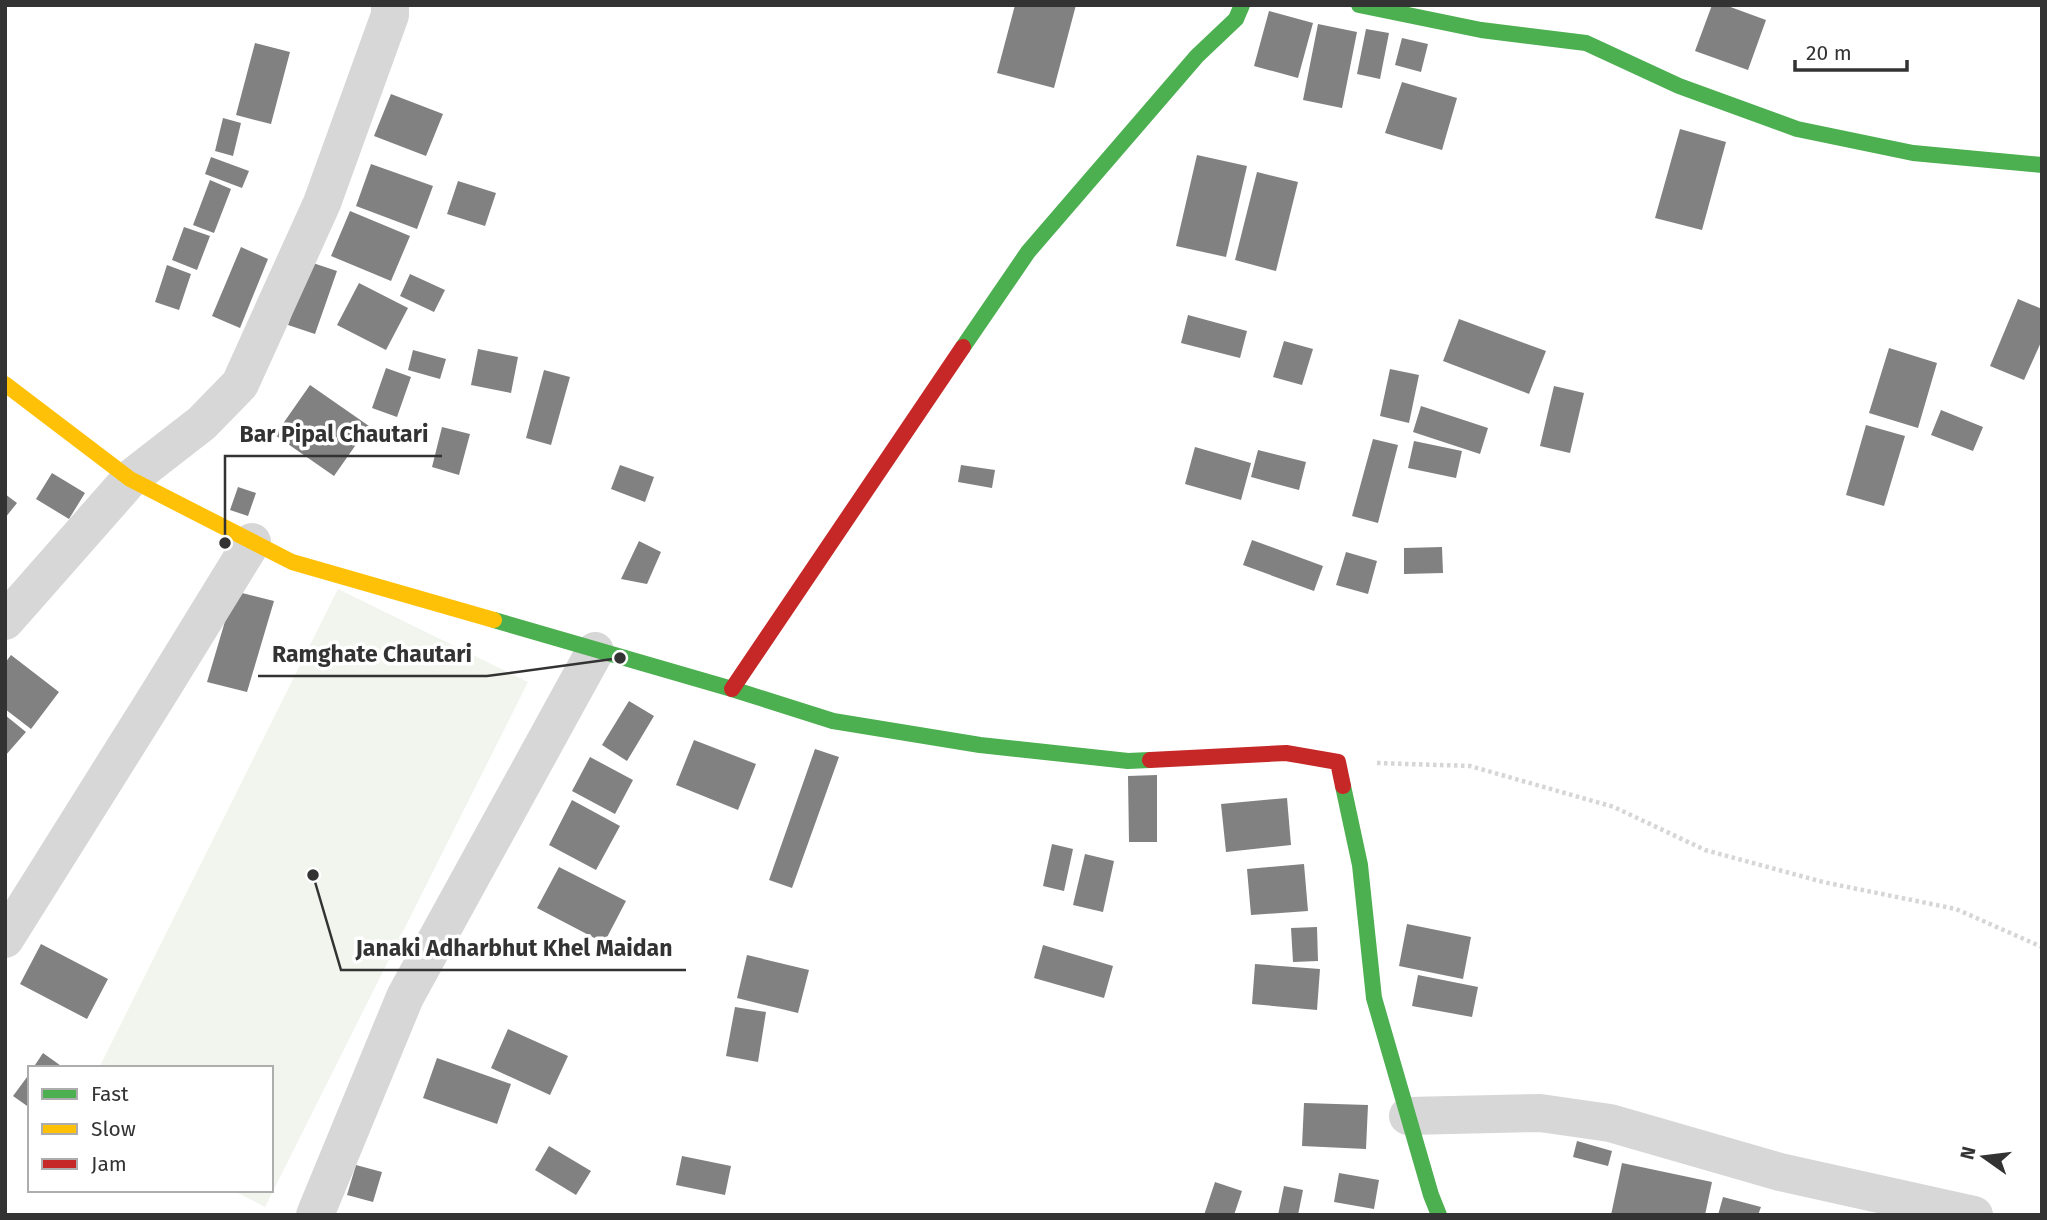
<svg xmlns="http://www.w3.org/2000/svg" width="2047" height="1220" viewBox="0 0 2047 1220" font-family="'Fira Sans',sans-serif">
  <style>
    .green { fill: #f1f5ed }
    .building { fill: #818181 }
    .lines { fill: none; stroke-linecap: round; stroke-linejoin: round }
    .path { stroke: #d6d6d6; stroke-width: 4.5; stroke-dasharray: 3.5 3.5; stroke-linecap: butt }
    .street { stroke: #d7d7d7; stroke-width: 38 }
    .fast { stroke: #4caf50; stroke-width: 16 }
    .slow { stroke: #ffc107; stroke-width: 16 }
    .jam { stroke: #c62828; stroke-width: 16 }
    .leader { fill: none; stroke: #333; stroke-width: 2.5 }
    .callout-dot { fill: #333; stroke: #fff; stroke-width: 2.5 }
    .callout-label { font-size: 23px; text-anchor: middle; font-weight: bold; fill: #333; stroke: #fff; stroke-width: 7; stroke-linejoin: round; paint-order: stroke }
  </style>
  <rect width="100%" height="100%" fill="#fff"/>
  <!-- green -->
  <path class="green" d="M338,589L528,682L265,1207L232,1190H271V1068H99Z"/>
  <!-- building -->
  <path class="building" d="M1015,5H1076L1054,88L997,73Z
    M1712,5H1725L1766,20L1748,70L1695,51Z
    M1269,11L1313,23L1298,78L1254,66Z
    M1318,24L1357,32L1342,108L1303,100Z
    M1366,29L1389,33L1380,79L1357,74Z
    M1402,38L1428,44L1421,72L1395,65Z
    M255,43L290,52L271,124L236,115Z
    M1402,82L1457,98L1442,150L1385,133Z
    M391,94L443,114L426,156L374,136Z
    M223,118L241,123L233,156L215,151Z
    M1680,129L1726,142L1702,230L1655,218Z
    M1197,155L1247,166L1226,257L1176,246Z
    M211,157L249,171L242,188L205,174Z
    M371,164L433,186L417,229L356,206Z
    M1257,172L1298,182L1276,271L1235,260Z
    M210,180L231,189L214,233L193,225Z
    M458,181L496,193L485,226L447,214Z
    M350,211L410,236L391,281L331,256Z
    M184,227L210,236L197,270L172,260Z
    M241,247L268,259L240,328L212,316Z
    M310,262L337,271L315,334L288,325Z
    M167,265L191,274L179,310L155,302Z
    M410,274L445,290L434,312L400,296Z
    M359,283L408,308L386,350L337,325Z
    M2018,299L2042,309V340L2024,380L1990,366Z
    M1188,315L1247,331L1240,358L1181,343Z
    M1459,319L1546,351L1529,394L1443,361Z
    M1284,341L1313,349L1302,385L1273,377Z
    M1889,348L1937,363L1918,428L1869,413Z
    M478,349L518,357L511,393L471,385Z
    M413,350L446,359L440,379L408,370Z
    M386,368L411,377L397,417L372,408Z
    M1390,369L1419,375L1409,423L1380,416Z
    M544,370L570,377L551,445L526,438Z
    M310,385L369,426L334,476L275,435Z
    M1554,386L1584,393L1570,453L1540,446Z
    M1421,406L1488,428L1480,454L1413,432Z
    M1941,410L1983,427L1973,451L1931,435Z
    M1866,425L1905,436L1884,506L1846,495Z
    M442,427L470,434L459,475L432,467Z
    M1373,439L1398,445L1378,523L1352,516Z
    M1414,441L1462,451L1456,478L1408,468Z
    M1195,447L1251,463L1241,500L1185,484Z
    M1258,450L1306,462L1299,490L1251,477Z
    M620,465L654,477L645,502L611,489Z
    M961,465L995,470L992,488L958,482Z
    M52,473L85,493L69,519L36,499Z
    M238,487L256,493L248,516L230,510Z
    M5,494L17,503L5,518Z
    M1252,540L1323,566L1314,591L1243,565Z
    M639,541L661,552L647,584L621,579Z
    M1442,547L1443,573L1404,574V548Z
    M1346,552L1377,561L1368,594L1336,585Z
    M234,591L274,601L247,692L207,682Z
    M11,655L59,692L31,729L5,709V663Z
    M629,701L654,716L627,761L602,745Z
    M5,715L26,732L5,756Z
    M694,740L756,764L738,810L676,785Z
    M815,749L839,757L792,888L769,880Z
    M590,757L633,780L615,814L572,791Z
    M1157,775V842H1129L1128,776Z
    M1287,798L1291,845L1226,852L1221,804Z
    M572,800L620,826L596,870L549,845Z
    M1052,844L1073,849L1064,891L1043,886Z
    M1085,854L1114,861L1103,912L1073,905Z
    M1304,864L1308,911L1251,915L1247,869Z
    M559,867L626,901L604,943L537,908Z
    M1407,924L1471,937L1463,979L1399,966Z
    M1317,927L1318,961L1293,962L1291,928Z
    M41,944L108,979L87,1019L20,984Z
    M1043,945L1113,966L1104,998L1034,978Z
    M747,955L809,970L798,1013L737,998Z
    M1255,964L1320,969L1317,1010L1252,1004Z
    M1418,975L1478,987L1472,1017L1412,1006Z
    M735,1007L766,1012L758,1062L726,1056Z
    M508,1029L568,1056L550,1095L491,1068Z
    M43,1053L64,1068H33Z
    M437,1058L511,1084L497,1124L423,1098Z
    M30,1073V1108L13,1096Z
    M1304,1103L1368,1105L1366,1149L1302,1146Z
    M1577,1141L1612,1151L1608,1166L1573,1157Z
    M549,1146L591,1171L576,1195L535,1170Z
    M682,1156L731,1166L725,1195L676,1185Z
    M1622,1163L1712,1182L1705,1215H1611Z
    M356,1165L382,1172L373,1202L347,1195Z
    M1339,1173L1379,1180L1374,1209L1334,1202Z
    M1215,1182L1242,1191L1234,1215H1204Z
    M1284,1186L1303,1190L1298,1215H1278Z
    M1723,1197L1761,1207L1758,1215H1718Z"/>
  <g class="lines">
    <!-- path -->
    <path class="path" d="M1377,763L1470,766L1614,807L1705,850L1823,882L1956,909L2042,947"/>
    <!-- street -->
    <path class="street" d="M5,621L130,479L202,423L240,384L322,203L390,15V5
      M5,939L161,690L252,542
      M1408,1116L1540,1113L1610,1123L1780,1172L1974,1215
      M315,1215L405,997L595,651"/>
    <!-- fast -->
    <path class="fast" d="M1359,5L1481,30L1586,43L1679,86L1797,129L1913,153L2042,165
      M963,347L1028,252L1197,56L1236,19L1242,5
      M494,620L732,689L833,721L980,745L1128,761L1150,760
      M1343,786L1360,865L1374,998L1431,1195L1439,1215"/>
    <!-- slow -->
    <path class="slow" d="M5,384L130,479L292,562L494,620"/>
    <!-- jam -->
    <path class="jam" d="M732,689L963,347
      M1150,760L1286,753L1338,762L1343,786"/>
  </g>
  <!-- callouts -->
  <path class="leader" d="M225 543L225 456H442M620 658L487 676H258M313 875L341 970H686"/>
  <g class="callout-dot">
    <circle cx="225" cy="543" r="7"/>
    <circle cx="620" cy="658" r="7"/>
    <circle cx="313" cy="875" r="7"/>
  </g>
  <g class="callout-label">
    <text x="334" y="442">Bar Pipal Chautari</text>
    <text x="372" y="662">Ramghate Chautari</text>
    <text x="514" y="956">Janaki Adharbhut Khel Maidan</text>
  </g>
  <!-- border -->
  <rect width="2047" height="1220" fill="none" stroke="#333333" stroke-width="14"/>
  <!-- legend -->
  <rect x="28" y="1066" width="245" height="126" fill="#ffffff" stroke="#adadad" stroke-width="2"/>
  <rect x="42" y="1089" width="35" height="10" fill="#4caf50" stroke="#adadad" stroke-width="2"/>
  <text x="91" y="1101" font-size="21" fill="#333333">Fast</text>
  <rect x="42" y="1124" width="35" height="10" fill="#ffc107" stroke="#adadad" stroke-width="2"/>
  <text x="91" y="1136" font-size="21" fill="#333333">Slow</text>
  <rect x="42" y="1159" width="35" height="10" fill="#c62828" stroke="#adadad" stroke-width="2"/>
  <text x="91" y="1171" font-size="21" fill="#333333">Jam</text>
  <!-- north arrow -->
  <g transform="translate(1984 1157) rotate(284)" stroke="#ffffff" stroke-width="5" paint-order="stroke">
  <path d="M0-5L12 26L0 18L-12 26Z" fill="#333333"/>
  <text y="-10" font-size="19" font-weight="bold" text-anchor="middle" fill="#333333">N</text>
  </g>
  <!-- scale -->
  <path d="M1795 60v10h112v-10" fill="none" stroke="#333333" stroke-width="3.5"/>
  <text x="1806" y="60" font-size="21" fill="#333333" stroke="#ffffff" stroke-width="5" paint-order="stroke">20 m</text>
</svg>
